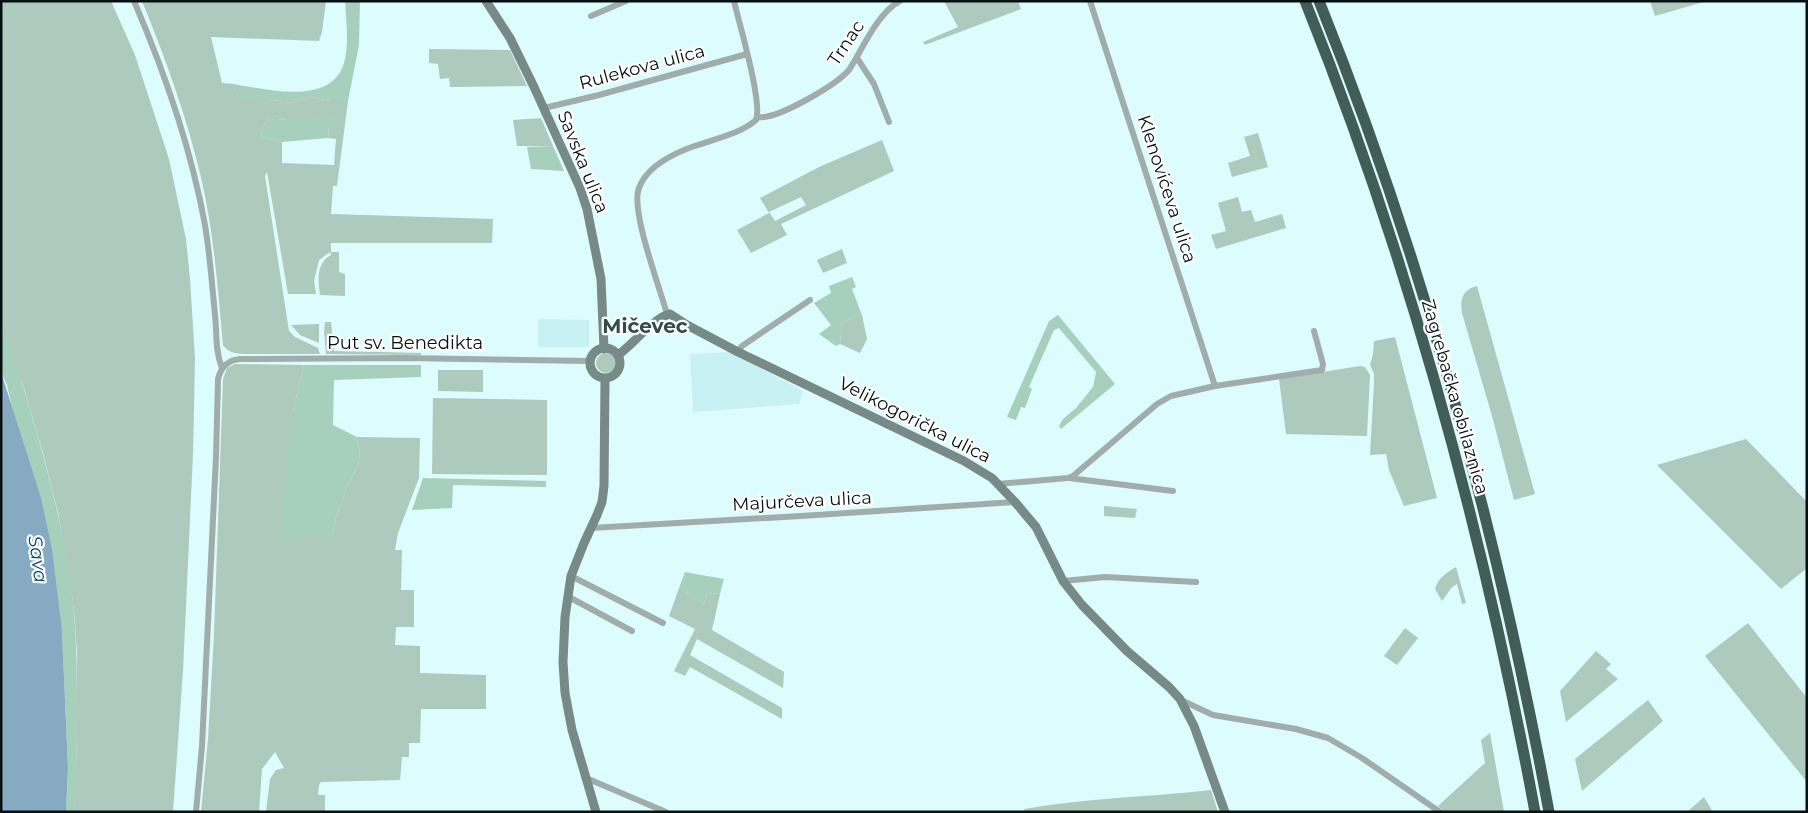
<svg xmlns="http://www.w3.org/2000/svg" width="1808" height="813" viewBox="0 0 1808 813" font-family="Montserrat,sans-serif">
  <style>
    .built { fill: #c8f1f4 }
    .green { fill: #adcabc; fill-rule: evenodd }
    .forest { fill: #a6d0bc }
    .water { fill: #86aac2 }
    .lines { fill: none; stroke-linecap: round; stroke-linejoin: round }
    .street { stroke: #a0adaa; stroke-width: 6 }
    .secondary { stroke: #788a87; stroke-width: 9 }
    .highway { stroke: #425c58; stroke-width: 11 }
    .labels { text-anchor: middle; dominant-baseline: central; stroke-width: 4.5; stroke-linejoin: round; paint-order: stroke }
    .street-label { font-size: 18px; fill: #061011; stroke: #fff }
    .water-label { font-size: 19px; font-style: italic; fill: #084a6b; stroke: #fff }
    .quarter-label { font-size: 20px; font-weight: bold; fill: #314c4e; stroke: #fff }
  </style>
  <rect width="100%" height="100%" fill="#ddfcfe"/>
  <!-- built -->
  <path class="built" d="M538,319L589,320V347H538Z
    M731,352L803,391L799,404L693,412L690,354Z"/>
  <!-- green -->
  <path class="green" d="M1,1H111L135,55L169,159L186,239L190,279L195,358L193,454L183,671L173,812H74L77,742V651L74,610L69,576L58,513L44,457L24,388L1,327Z
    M142,1H326L322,32L319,41L211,37L222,83L234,84L238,97L267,102L272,100L291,103L310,97L330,101H348L337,186H333L331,214L493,219L492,243H331V252H339V272L345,274V296L320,295C318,280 316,263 331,255L330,252L319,260L314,281L316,294H288L267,172L265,176L289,331L295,337L318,348L320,354H243C234,353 229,353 223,345C218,290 214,235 202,182C188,120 166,60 142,1ZM267,118L276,120L285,119H321L329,127L328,138L336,139L334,165L282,163V142L260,137Z
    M944,1H1018L1021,9L925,45L923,42L958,27Z
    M1650,1H1707L1655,16Z
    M429,49L510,50L527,86L450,87L449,78L440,79L438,64L429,63Z
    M541,118L553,146H517L513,120Z
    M1258,133L1268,167L1232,177L1228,163L1250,156L1244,137Z
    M882,140L894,171L781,224L787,235L751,253L737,230L769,213L760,198L819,167ZM801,197L806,205L775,221L769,212Z
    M1238,197L1242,212L1251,210L1255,222L1282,214L1286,228L1216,249L1211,235L1226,231L1218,203Z
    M842,249L847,263L823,273L817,260Z
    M1477,286L1535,494L1514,500L1492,416L1462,313C1460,299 1462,290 1477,286Z
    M862,315L867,339L860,353L840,344L842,322Z
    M325,322H331L334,351L421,353V355L326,354L324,332Z
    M319,324V343L300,335L291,325Z
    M1395,337L1437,498L1404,506L1389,470L1386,454L1370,455L1374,383V374L1370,365L1373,354L1374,341Z
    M596 363a10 10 0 1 1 20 0a10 10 0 1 1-20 0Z
    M235,364L304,365L293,411L332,536L336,518L347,487L358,466L360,453L357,437L420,438L419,478L398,533L395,550H402L401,590H414V627H396L395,645L420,646V673L486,675V709H421L420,743H409V757H402L400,780L321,782L319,785L318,795H325V812H266L270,779L276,770L284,768L275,752L262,769L259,812H201L208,739L214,635L223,379L227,368Z
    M1360,366L1365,367L1370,375L1367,436L1286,434L1279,379Z
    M438,370H483V392L438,391Z
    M433,398L547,400V475L432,474Z
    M1746,439L1807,502V568L1781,589L1657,465Z
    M1104,506L1137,509L1135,518L1104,516Z
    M1456,567L1466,603L1462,604L1457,584L1452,587L1442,601L1435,589C1438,578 1446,573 1456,567Z
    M679,588L704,604L707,592L720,594L712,630L784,672L783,688L697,639L690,655L782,708V719L690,667L685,676L674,671L695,629L669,616Z
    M1748,623L1807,698V782L1705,656Z
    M1405,628L1418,638L1397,665L1384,656Z
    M1596,651L1611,664L1606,669L1618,679L1566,722L1560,691Z
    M1648,700L1663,721L1582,791L1575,759Z
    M1490,733L1504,812H1445L1438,806L1485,763L1481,740Z
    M1211,790L1218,812H1025L1024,809C1086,798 1148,797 1211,790Z
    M1704,797L1713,812H1687Z"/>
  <!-- forest -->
  <path class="forest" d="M345,1H381L360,2L359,45L348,101H330L310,97L291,103L272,100L267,102L244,101L238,98L234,84C269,90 335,107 345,59C349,41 346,20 345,1Z
    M335,117L336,123L329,127L328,138L282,142L260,137L267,118C277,121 285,119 295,118C309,118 321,119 335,117Z
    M553,146L564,171L531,169L527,147Z
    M852,277L856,287L852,289L862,315L842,322L840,344L836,346L819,334L831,325L814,303L831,293L829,286Z
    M1058,315L1115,384L1061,429L1059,426L1063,419L1076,408L1093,387L1096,372L1059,328L1054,330L1029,387L1032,389L1025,408L1021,407L1016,420L1007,417L1049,321Z
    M1,327C16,360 26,395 36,430C53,489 68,551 74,612C77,646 77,680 77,714C77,746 77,779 74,812H66L68,768L62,631L7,385L1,372Z
    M304,365H421V377L334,380L333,425L357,437L360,453L358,466L347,487L336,518L332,536L279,537L293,411Z
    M423,478L546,481V487L453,485L452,508L412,510Z
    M685,572L724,579L720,594L707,592L704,604L679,588Z"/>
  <!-- water -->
  <path class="water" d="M1,372L41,498L52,549L62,631L68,768L66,812H1Z"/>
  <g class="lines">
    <!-- street -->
    <path class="street" d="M134,1C165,73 191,148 205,225C210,255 212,285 215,315C217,333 215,351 222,368
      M1090,1L1215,386
      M591,16L626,1
      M857,58L874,84L889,122
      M544,108L599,95L747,54
      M758,117C777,120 836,85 849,70C862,50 878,12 900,1
      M667,314C660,288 630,210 639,188C646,168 671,155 689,148C710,140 739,135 756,120C763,103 739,23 734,1
      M738,352L742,346L810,300
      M1069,478L1173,491
      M997,484L1068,478L1073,476L1157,404L1171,396L1215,386L1322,370L1323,364L1314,331
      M591,528L801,516L1015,502
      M571,576L663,623
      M1063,581L1105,577L1196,582
      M567,596L632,631
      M1181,700L1213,715L1296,729L1328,738L1362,758L1440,812
      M586,778L666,812
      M196,812L202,746L216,457L218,379C221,367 228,360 240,359L405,358L590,361"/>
    <!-- secondary -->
    <path class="secondary" d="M486,1L510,38L534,87L580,188L587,209L601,279L604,349
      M590 363a15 15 0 1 1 30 0a15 15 0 1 1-30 0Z
      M618,355C632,345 655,317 670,314L687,325L738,352L964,461L992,478L1015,502L1036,527L1063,581L1082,605L1127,651L1169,687L1180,699L1194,726L1225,812
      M596,812L572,730L565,693L563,662L565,617L571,576L584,543L597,515L602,502L604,486L605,379"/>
    <!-- highway -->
    <path class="highway" d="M1305,1C1410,262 1484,536 1535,812
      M1319,1C1424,262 1498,535 1549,812"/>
  </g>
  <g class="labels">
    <!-- street labels -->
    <g class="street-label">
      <text transform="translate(846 43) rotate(-56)">Trnac</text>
      <text transform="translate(642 67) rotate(-15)">Rulekova ulica</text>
      <text transform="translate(583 162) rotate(68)">Savska ulica</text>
      <text transform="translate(1167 189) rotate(72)">Klenovićeva ulica</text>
      <text x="405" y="343">Put sv. Benedikta</text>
      <text transform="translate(1455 397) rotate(74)">Zagrebačka obilaznica</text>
      <text transform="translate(915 420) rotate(27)">Velikogorička ulica</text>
      <text transform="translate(802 501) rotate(-3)">Majurčeva ulica</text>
    </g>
    <!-- water labels -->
    <g class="water-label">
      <text transform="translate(38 559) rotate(82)">Sava</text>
    </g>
    <!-- quarter labels -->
    <g class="quarter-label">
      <text x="645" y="326">Mičevec</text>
    </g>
  </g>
  <!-- border -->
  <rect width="1808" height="813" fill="none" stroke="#061011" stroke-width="5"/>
</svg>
